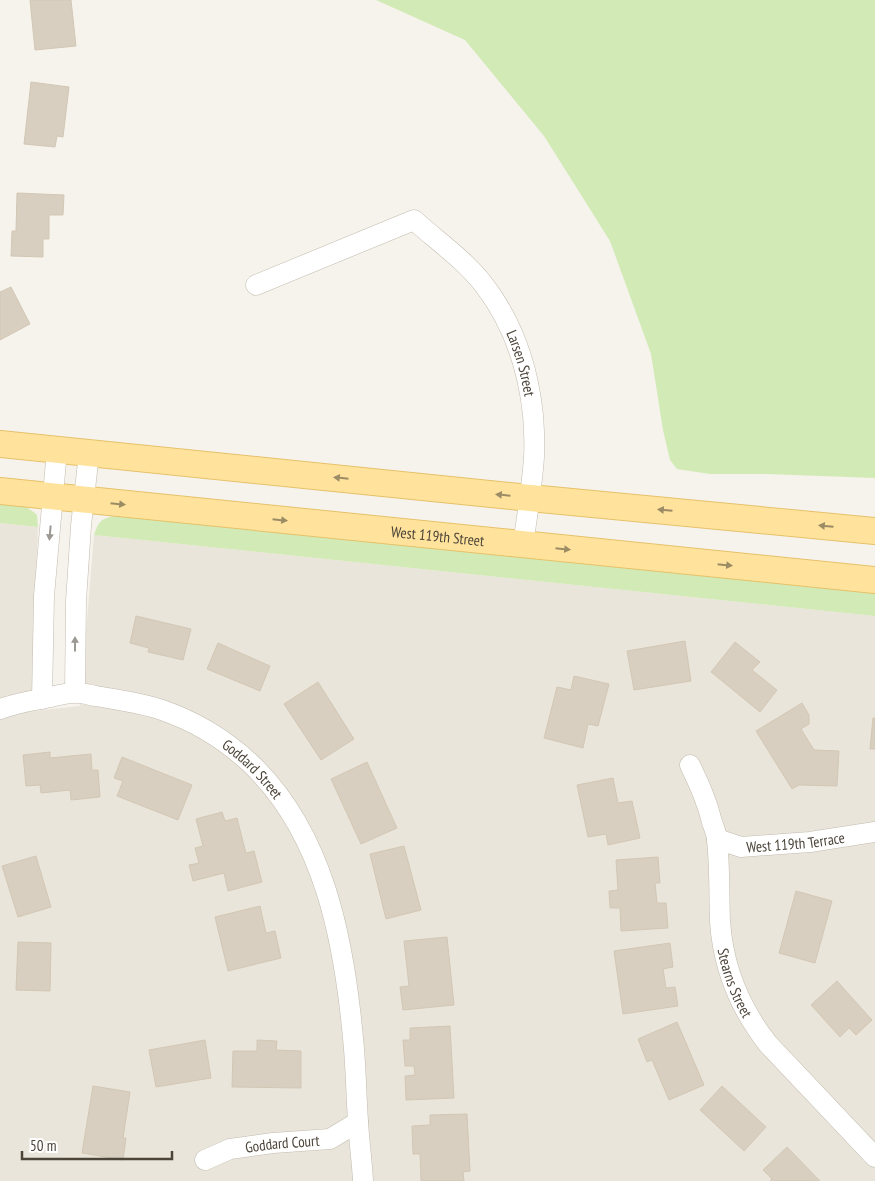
<svg xmlns="http://www.w3.org/2000/svg" width="875" height="1181" viewBox="0 0 875 1181" font-family="'PT Sans Narrow',sans-serif">
  <style>
    .residential { fill: #eae5da }
    .green { fill: #d2eab5 }
    .building { fill: #d8cfc1; stroke: #d3c7b4 }
    .lines { fill: none; stroke-linecap: round; stroke-linejoin: round }
    .minor-casing { stroke: #c2bbae; stroke-width: 21 }
    .major-casing { stroke: #e6c16a; stroke-width: 28 }
    .minor { stroke: #fff; stroke-width: 20 }
    .major { stroke: #ffe39c; stroke-width: 26 }
    .oneway { fill: #9c8c66 }
    .oneway2 { fill: #9c9892 }
    .labels { text-anchor: middle; dominant-baseline: central; stroke-width: 5; stroke-linejoin: round; paint-order: stroke }
    .street-label { font-size: 15px; fill: #4b4439; stroke: #fff }
  </style>
  <rect width="100%" height="100%" fill="#f6f3ec"/>
  <!-- residential -->
  <path class="residential" d="M0,523L38,527L32,671L34,711L80,706L94,535L875,616V1181H0Z"/>
  <!-- green -->
  <path class="green" d="M376,0H875V478L766,474H710L677,469L670,460L663,430L651,354L610,241L544,136L465,40Z
    M0,502C18,503 23,503 37,515L38,527L0,523Z
    M113,516L875,592V616L94,535C99,522 99,520 113,516Z"/>
  <!-- building -->
  <path class="building" d="M30,0H71L76,46L35,50Z
    M31,82L69,87L63,137L57,136L55,147L24,144Z
    M17,193L64,195L63,215H49V239H43V257L11,256L12,231H16Z
    M11,287L30,324L0,340V292Z
    M136,616L191,629L183,660L148,652L149,648L130,643Z
    M685,641L691,681L634,690L627,651Z
    M735,642L760,662L752,670L777,690L760,712L711,672Z
    M218,643L270,666L260,691L207,669Z
    M574,676L609,684L598,726L588,724L583,748L544,738L557,687L571,690Z
    M318,682L354,739L321,760L284,704Z
    M802,703L809,715V724L801,729L814,750L839,751L837,786L799,785L792,789L756,731Z
    M873,718H875V749H870Z
    M50,752V758L91,754L92,770H98L100,797L71,800L70,790L41,793L40,785L26,786L23,755Z
    M122,757L192,785L178,820L117,796L123,781L114,778Z
    M367,762L397,828L361,844L331,779Z
    M613,778L618,803L632,801L640,838L608,845L606,834L588,837L577,785Z
    M222,812L225,821L237,818L246,853L254,851L262,882L228,891L224,873L193,881L189,865L199,863L195,848L203,846L196,819Z
    M404,846L421,910L386,919L370,854Z
    M36,856L51,907L18,917L2,866Z
    M658,857L660,883H655L657,903H666L668,928L621,931L620,908H610L609,891L618,890L616,860Z
    M796,891L832,901L815,963L779,953Z
    M260,906L266,933L275,931L281,958L228,971L215,917Z
    M447,937L454,1005L403,1010L400,987L409,986L404,941Z
    M18,942L51,943L50,991L16,990Z
    M670,943L673,967L663,969L666,988L675,987L678,1006L623,1014L614,951Z
    M837,981L872,1020L856,1035L849,1028L840,1037L811,1005Z
    M677,1022L704,1085L669,1100L652,1060L647,1062L638,1039Z
    M450,1026L454,1098L406,1100L405,1076L415,1075L414,1066H405L403,1040H410V1028Z
    M205,1040L211,1078L156,1087L149,1050Z
    M257,1040L277,1041L276,1050L301,1051V1088L232,1087L233,1051H257Z
    M93,1086L130,1092L123,1138H126L123,1160L82,1153Z
    M722,1086L766,1127L744,1151L700,1110Z
    M467,1114L470,1171L463,1172L464,1181H421L420,1154H413L412,1126L430,1125V1115Z
    M787,1147L820,1181H770L772,1179L763,1170Z"/>
  <g class="lines">
    <defs>
      <g id="minor">
        <path id="s1" d="M256,285L414,220C437,241 465,260 484,285C514,324 528,367 533,415C534,429 535,444 534,457C532,487 527,516 523,545"/>
        <path d="M75,692L76,601L81,526L89,453"/>
        <path d="M42,699L44,596L57,450"/>
        <path id="s2" d="M0,709C17,703 34,700 51,697C59,695 66,693 74,693C81,692 89,695 96,696C118,700 141,703 162,710C194,721 224,739 249,762C324,832 344,940 353,1038C356,1066 356,1093 358,1121C359,1141 362,1161 363,1181"/>
        <path id="s3" d="M690,765C699,784 707,801 712,822C714,828 717,834 717,840C720,867 719,894 720,921C723,968 739,1007 768,1044L875,1157"/>
        <path id="s4" d="M717,839L741,847L810,842L875,832"/>
        <path id="s5" d="M205,1160L230,1149L273,1143L330,1139L358,1122"/>
      </g>
      <g id="major">
        <path d="M0,444L530,498L875,531"/>
        <path id="s6" d="M0,491L875,580"/>
      </g>
    </defs>
    <!-- minor casing -->
    <use href="#minor" class="minor-casing"/>
    <!-- major casing -->
    <use href="#major" class="major-casing"/>
    <!-- minor -->
    <use href="#minor" class="minor"/>
    <!-- major -->
    <use href="#major" class="major"/>
  </g>
  <!-- one-way arrows -->
  <defs><path id="oneway-solid" d="M-6-.8H1V-3.2L6.5 0L1 3.2V.8H-6Z" transform="scale(1.25)"/></defs>
  <g class="oneway">
    <use href="#oneway-solid" transform="translate(341 478) rotate(-174)"/>
    <use href="#oneway-solid" transform="translate(503 495) rotate(-174)"/>
    <use href="#oneway-solid" transform="translate(118 504) rotate(6)"/>
    <use href="#oneway-solid" transform="translate(665 510) rotate(-175)"/>
    <use href="#oneway-solid" transform="translate(280 520) rotate(6)"/>
    <use href="#oneway-solid" transform="translate(826 526) rotate(-175)"/>
    <use href="#oneway-solid" transform="translate(563 549) rotate(6)"/>
    <use href="#oneway-solid" transform="translate(725 565) rotate(6)"/>
  </g>
  <g class="oneway2">
    <use href="#oneway-solid" transform="translate(50 533) rotate(95)"/>
    <use href="#oneway-solid" transform="translate(75 644) rotate(-90)"/>
  </g>
  <g class="labels">
    <!-- street labels -->
    <g class="street-label">
      <text stroke="none"><textPath href="#s1" startOffset="354">Larsen Street</textPath></text>
      <text stroke="none"><textPath href="#s6" startOffset="440">West 119th Street</textPath></text>
      <text stroke="none"><textPath href="#s2" startOffset="275">Goddard Street</textPath></text>
      <text stroke="none"><textPath href="#s4" startOffset="80">West 119th Terrace</textPath></text>
      <text stroke="none"><textPath href="#s3" startOffset="225">Stearns Street</textPath></text>
      <text stroke="none"><textPath href="#s5" startOffset="80">Goddard Court</textPath></text>
    </g>
  </g>
  <!-- scale -->
  <path d="M22 1151v8h150v-8" fill="none" stroke="#4b4439" stroke-width="2.5"/>
  <text x="30" y="1151" font-size="15" fill="#4b4439" stroke="#ffffff" stroke-width="4" paint-order="stroke">50 m</text>
</svg>
